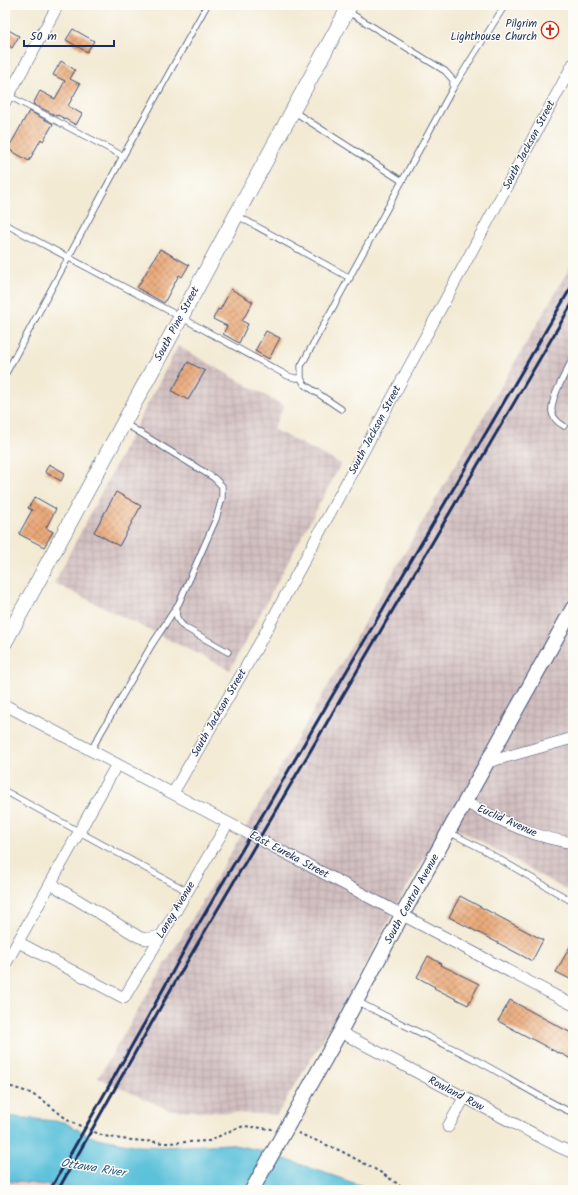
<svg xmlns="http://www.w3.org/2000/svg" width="578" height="1195" viewBox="0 0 578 1195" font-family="Kalam,sans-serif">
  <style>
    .built { fill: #f7d1c8 }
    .industrial { fill: url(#industrial-grid) }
    .water { fill: #5cc1da; stroke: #3c789c }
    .building { fill: url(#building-cross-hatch) }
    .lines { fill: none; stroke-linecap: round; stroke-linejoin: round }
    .service-casing { stroke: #3b4b70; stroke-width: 7 }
    .minor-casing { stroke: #3b4b70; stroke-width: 12 }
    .tertiary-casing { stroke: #3b4b70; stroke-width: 16 }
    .secondary-casing { stroke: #3b4b70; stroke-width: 16 }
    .path { stroke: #3b4b70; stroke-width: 2; stroke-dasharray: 3 3; stroke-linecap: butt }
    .service { stroke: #fff; stroke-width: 5.5 }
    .minor { stroke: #fff; stroke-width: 11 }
    .tertiary { stroke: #fff; stroke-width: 14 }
    .secondary { stroke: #fff; stroke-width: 15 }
    .rail { stroke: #1b2f5e; stroke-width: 3 }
    .labels { text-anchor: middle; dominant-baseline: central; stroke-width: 3; stroke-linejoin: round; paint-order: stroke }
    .poi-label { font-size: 11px; fill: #1b2f5e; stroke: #fdfcf7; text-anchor: end }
    .street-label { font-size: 11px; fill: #1b2f5e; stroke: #fdfcf7 }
    .water-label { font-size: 12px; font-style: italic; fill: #2e5b83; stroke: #fdfcf7 }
  </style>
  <defs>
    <pattern id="industrial-grid" width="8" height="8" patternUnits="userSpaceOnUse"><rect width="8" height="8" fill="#d2bfc0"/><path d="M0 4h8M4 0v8" fill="none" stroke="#b4a4a7"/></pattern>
    <pattern id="building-cross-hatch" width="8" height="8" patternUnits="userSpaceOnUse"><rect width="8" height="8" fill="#eaa978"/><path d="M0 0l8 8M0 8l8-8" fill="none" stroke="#bd8a66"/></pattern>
  </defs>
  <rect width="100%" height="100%" fill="#fdfcf7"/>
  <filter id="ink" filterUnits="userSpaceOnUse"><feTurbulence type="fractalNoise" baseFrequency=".025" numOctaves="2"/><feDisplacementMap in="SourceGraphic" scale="8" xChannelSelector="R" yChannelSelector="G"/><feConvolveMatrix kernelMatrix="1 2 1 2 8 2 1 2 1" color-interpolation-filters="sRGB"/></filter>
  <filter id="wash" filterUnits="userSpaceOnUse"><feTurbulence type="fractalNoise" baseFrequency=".012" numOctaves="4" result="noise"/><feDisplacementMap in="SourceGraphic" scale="16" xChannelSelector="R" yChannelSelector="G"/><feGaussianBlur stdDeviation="0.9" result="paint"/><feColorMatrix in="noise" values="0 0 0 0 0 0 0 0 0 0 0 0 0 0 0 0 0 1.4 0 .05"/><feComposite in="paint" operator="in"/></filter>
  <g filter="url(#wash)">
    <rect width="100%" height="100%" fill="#f3ead4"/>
    <!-- built -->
    <path class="built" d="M5,1181L67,1187L87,1190H5Z"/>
    <!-- industrial -->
    <path class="industrial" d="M573,262V894L446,822L398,903L345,1003L277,1115L169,1110L98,1078L249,822Z
      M178,346L284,406L273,429L341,464L230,670L54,583Z"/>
    <!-- water -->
    <path class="water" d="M5,1116L64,1122L92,1137L139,1146L164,1147L229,1144L259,1150L374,1190H87L67,1187L5,1181Z"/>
    <g id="blocks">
      <!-- building -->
      <path class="building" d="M5,28L19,36L12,48L5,44Z
        M73,29L94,41L87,52L66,40Z
        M61,61L75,70L70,79L80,84L68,106L82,114L76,125L58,115L57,116L33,104L40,91L55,99L65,81L53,75Z
        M29,111L53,124L43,141L41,139L29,161L8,149Z
        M160,249L189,265L182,277L179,275L164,303L137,288Z
        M231,289L253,302L242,321L248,324L239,343L223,334L227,326L213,319L218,309L220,310Z
        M266,331L280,338L269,359L255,351Z
        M188,362L205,371L188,400L172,391Z
        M49,464L65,473L61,481L45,472Z
        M116,492L141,506L119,546L94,532Z
        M35,497L56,509L46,528L53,532L44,547L19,534L32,510L28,508Z
        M460,896L543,940L532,961L449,917Z
        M573,941V973L570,979L556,972Z
        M428,956L442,964L441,965L479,984L468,1005L434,988L435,987L417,977Z
        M510,1000L573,1034V1060L558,1052V1053L498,1021Z"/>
    </g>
  </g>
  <g filter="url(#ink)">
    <use href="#blocks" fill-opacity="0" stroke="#3b4b70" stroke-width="1"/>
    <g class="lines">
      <defs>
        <path id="service" d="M453,88L505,5
          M7,95L123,156
          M293,111L402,181
          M236,215L350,278
          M5,224L175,314L288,376L295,378H301
          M5,375L123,156L207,5
          M341,409L304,384L301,378V366L453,88V80L445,71L347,11
          M564,426C559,423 553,419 552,412C550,398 567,371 573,358
          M177,609C175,617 178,621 184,627L228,652
          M91,750L151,646L179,603L216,519L222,498V486L214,478L124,423
          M5,791L187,891
          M449,832L482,849L573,902
          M357,1001C395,1022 435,1039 474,1059C507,1076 539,1098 573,1113"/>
        <path id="minor" d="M5,102L58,5
          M5,705L573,1005
          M488,762L573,738
          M173,793L259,644L573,64
          M465,802C502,821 531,837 573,843
          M52,881L56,887L139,937L146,939L160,936
          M18,942L124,998L228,823
          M5,965L117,764
          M340,1032L559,1147L573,1153
          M448,1127L464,1098"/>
        <path id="tertiary" d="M252,1190L340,1032L402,915L573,608"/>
        <path id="secondary" d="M5,642L350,5"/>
      </defs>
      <!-- service casing -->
      <use href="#service" class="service-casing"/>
      <!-- minor casing -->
      <use href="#minor" class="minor-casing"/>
      <!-- tertiary casing -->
      <use href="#tertiary" class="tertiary-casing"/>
      <!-- secondary casing -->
      <use href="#secondary" class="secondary-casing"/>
      <!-- path -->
      <path class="path" d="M5,1085L28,1092L44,1101L69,1121L104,1136L121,1139L166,1143L209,1141L232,1130L244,1126L272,1129
        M298,1133L341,1151L380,1172L407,1190"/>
      <!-- service -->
      <use href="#service" class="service"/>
      <!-- minor -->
      <use href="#minor" class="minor"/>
      <!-- tertiary -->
      <use href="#tertiary" class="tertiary"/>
      <!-- secondary -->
      <use href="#secondary" class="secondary"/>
      <!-- rail -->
      <path class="rail" d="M50,1190L148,1017L197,927L573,284
        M58,1190L164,1001L573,302"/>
    </g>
  </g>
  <!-- icons -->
  <defs>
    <symbol id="church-ring" viewBox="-11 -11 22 22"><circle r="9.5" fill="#fdfcf7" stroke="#c8321e" stroke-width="1.5"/><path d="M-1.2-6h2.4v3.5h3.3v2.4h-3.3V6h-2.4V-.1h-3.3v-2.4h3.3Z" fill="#c8321e"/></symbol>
  </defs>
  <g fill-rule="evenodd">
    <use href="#church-ring" x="540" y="20" width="20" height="20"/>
  </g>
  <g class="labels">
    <!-- poi labels -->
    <g class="poi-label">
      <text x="537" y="24">Pilgrim<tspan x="537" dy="13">Lighthouse Church</tspan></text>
    </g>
    <!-- street labels -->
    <g class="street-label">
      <text transform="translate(529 145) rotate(-62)">South Jackson Street</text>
      <text transform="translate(177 324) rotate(-62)">South Pine Street</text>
      <text transform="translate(375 430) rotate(-62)">South Jackson Street</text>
      <text transform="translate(219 713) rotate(-60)">South Jackson Street</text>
      <text transform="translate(507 821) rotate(24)">Euclid Avenue</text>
      <text transform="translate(289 855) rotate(28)">East Eureka Street</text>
      <text transform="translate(412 899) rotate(-61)">South Central Avenue</text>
      <text transform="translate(176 910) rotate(-59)">Laney Avenue</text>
      <text transform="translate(456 1094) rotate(28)">Rowland Row</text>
    </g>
    <!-- water labels -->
    <g class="water-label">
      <text transform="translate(93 1168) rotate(9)">Ottawa River</text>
    </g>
  </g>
  <!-- margin -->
  <rect width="578" height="1195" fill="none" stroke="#fdfcf7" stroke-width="20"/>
  <!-- scale -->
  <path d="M24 40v6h90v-6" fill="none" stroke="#1b2f5e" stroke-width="2"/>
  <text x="30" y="40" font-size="12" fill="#1b2f5e" stroke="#fdfcf7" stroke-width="3" paint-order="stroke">50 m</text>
</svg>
